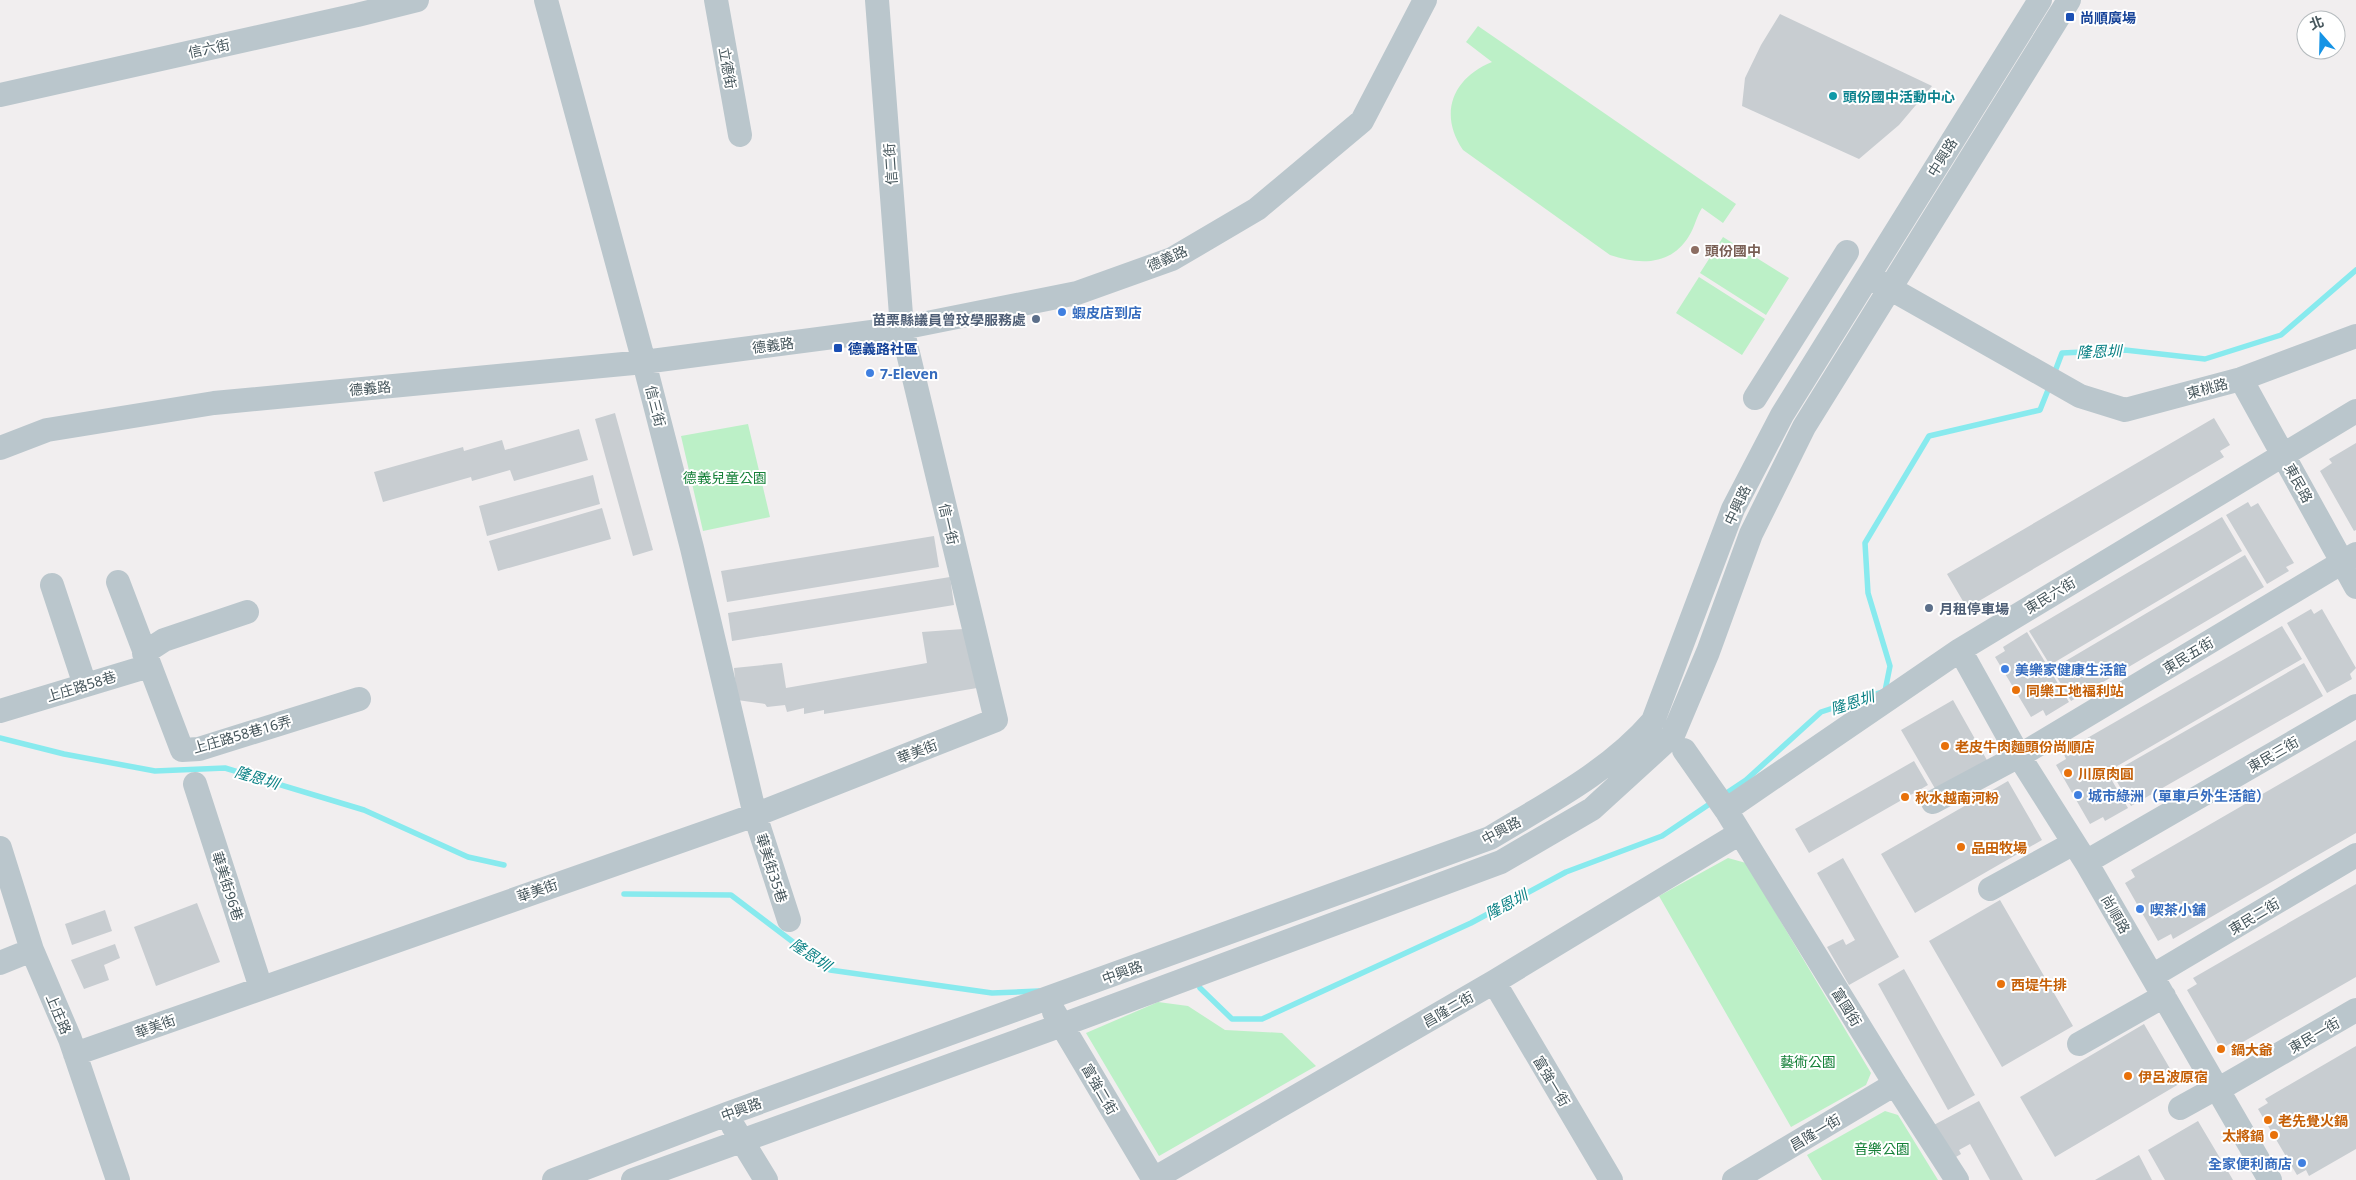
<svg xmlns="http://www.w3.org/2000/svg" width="2356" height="1180" viewBox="0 0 2356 1180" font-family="'Noto Sans','Noto Sans TC',sans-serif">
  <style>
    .green { fill: #bcf0c7 }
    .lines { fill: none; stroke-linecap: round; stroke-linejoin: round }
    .stream { stroke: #88eaee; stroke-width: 5.5 }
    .building { fill: #c8cdd1 }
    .minor { stroke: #bac6cc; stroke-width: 24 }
    .transit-dot { fill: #1a4fb4; stroke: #fff; stroke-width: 2 }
    .culture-dot { fill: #0f9aa8; stroke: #fff; stroke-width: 2 }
    .education-dot { fill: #8d6e63; stroke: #fff; stroke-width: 2 }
    .shop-dot { fill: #3f7fe0; stroke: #fff; stroke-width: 2 }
    .service-dot { fill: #5c6f8a; stroke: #fff; stroke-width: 2 }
    .food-dot { fill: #e8710a; stroke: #fff; stroke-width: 2 }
    .labels { text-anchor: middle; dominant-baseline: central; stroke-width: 4; stroke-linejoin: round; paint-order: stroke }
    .transit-label { font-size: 14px; font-weight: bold; fill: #164399; stroke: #fff; text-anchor: start }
    .street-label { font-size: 14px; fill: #46565c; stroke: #fff }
    .culture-label { font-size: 14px; font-weight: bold; fill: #0d838f; stroke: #fff; text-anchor: start }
    .education-label { font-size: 14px; font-weight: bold; fill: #785e54; stroke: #fff; text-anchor: start }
    .shop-label { font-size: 14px; font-weight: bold; fill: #366cbe; stroke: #fff; text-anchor: start }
    .service-label { font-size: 14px; font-weight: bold; fill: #4e5e75; stroke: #fff; text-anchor: end }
    .park-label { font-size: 14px; fill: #158038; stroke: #fff }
    .food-label { font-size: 14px; font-weight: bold; fill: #c56008; stroke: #fff; text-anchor: start }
    .water-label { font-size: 15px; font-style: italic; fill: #0b8185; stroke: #fff }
  </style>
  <rect width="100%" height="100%" fill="#f1eeef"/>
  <!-- green -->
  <path class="green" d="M1478,26L1736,204L1723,223L1702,208C1696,217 1695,227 1689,236C1671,266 1639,265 1610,255L1463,150C1438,113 1453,78 1492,62L1466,42Z
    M1723,237L1789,278L1766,315L1700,273Z
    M1699,277L1765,319L1742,355L1676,313Z
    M748,424L770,517L703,531L681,436Z
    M1728,858L1746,863L1871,1073L1866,1085L1791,1127L1659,896Z
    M1158,1002L1188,1006L1225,1030L1282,1033L1316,1066L1159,1156L1086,1033Z
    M1885,1111L1898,1115L1938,1180H1822L1807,1155Z"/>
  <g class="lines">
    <!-- stream -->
    <path class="stream" d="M2054,374L2062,353L2125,350L2205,359L2281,335L2356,270
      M0,738L64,754L155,771L225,768L364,810L468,857L504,865
      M1722,796L1746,780L1821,712L1885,691L1890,666L1868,593L1865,543L1929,436L2040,410L2050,385
      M624,894L731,895L830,970L992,993L1039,991
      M1200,988L1232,1019H1262L1471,923L1566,872L1662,836L1714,801"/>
  </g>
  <!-- building -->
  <path class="building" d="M1780,14L1932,86L1899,125L1859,159L1742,106L1745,78L1761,45Z
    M615,413L653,550L633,556L595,419Z
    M2214,418L2230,445L2220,451L2224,457L1967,608L1947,574Z
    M579,429L588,460L514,481L510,470L472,481L471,477L383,502L374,472L463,447L464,451L502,440L505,450Z
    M2356,443V530L2354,531L2320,471L2332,463L2329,459Z
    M593,475L600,504L487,536L479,506Z
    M2248,502L2251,507L2258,503L2294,563L2286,567L2289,571L2267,584L2226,515Z
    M602,508L611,539L498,571L489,541Z
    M2222,517L2242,551L2050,665L2029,631Z
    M934,536L939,567L727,602L721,571Z
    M2245,555L2264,587L2071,701L2052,669Z
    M950,577L954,605L732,641L728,613Z
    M2311,609L2314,614L2322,609L2356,668L2350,674L2352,679L2327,693L2287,623Z
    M2282,626L2302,659L2107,772L2128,808L2105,821L2103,817L2090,824L2056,765L2066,759L2063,752Z
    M963,629L977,688L824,714V710L804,714V708L787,712L785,705L767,707L765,704L737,700L734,668L782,663L786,688L826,681L927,663L922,632Z
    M2027,632L2069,702L2046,716L2043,710L2031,717L1995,657L2005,651L2003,647Z
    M2304,663L2323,696L2131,806L2112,773Z
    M1953,700L1988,762L1937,792L1901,730Z
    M2356,740V833L2173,939L2171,934L2158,941L2125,883L2135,877L2131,870Z
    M1914,761L1928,785L1809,853L1795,829Z
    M2008,781L2042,840L1915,913L1881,854Z
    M1843,858L1899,957L1849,985L1827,947L1843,939L1846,945L1855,940L1817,873Z
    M2356,884V977L2236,1046L2233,1042L2221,1049L2187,990L2197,984L2193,978Z
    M2000,900L2073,1026L2002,1067L1929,941Z
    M197,903L220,962L156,986L134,927Z
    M105,910L112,931L72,945L65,924Z
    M115,944L120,958L104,965L109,980L84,989L71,960Z
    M1904,969L1975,1095L1948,1110L1878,984Z
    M2144,1024L2179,1084L2055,1157L2020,1097Z
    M2356,1046V1149L2309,1176L2306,1170L2297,1175L2258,1109L2268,1103L2265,1099Z
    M1979,1101L2023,1180H1990L1970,1144L1959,1150L1961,1154L1949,1161L1930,1127Z
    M2198,1121L2233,1180H2165L2148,1150Z
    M2139,1155L2152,1180H2095Z"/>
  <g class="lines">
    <!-- minor -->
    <path class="minor" d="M546,0L644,362L692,548L755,815L789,920
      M716,0L740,135
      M0,95L357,15L417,0
      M1877,281L2080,396L2125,410L2241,379L2356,336
      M2241,379L2356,587
      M1755,398L1847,252
      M0,448L47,430L214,403L644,362L902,328L1077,293L1172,259L1257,209L1362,121L1425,0
      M118,582L182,750L199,749L359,699
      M52,585L85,685
      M1960,650L2019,756L2086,862L2270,1180
      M144,653L164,640L247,612
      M0,711L149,666
      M1684,750L1726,810
      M195,784L261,988
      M1933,802L2019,756L2356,554
      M0,848L32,950L70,1039L118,1180
      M2086,862L2356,706
      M1990,889L2074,843
      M0,963L32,950
      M2152,976L2356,855
      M1494,982L1611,1180
      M1054,1012L1154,1180
      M2079,1044L2164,996
      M75,1054L755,815L996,720L902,328L877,0
      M2219,1089L2356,1010
      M2180,1108L2218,1087
      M733,1126L766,1180
      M554,1180L727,1114L1490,838C1546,804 1609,772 1653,721L1733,509L1782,415L2040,0
      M633,1180L1062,1025L1501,862L1592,809L1673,735L1708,652L1751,534L1804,427L2069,0
      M1152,1180L1494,982L1740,833
      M1734,1180L1895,1084
      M1957,1180L1895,1084L1726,810L1960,650L2356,411"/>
  </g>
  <!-- markers -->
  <g class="transit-dot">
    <rect x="2065" y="12" width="10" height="10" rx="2.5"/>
    <rect x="833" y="343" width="10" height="10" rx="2.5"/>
  </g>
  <circle class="culture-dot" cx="1833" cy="96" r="5"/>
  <circle class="education-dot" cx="1695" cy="250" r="5"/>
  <g class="shop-dot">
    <circle cx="1062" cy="312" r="5"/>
    <circle cx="870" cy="373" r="5"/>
    <circle cx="2005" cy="669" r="5"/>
    <circle cx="2078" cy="795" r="5"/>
    <circle cx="2140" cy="909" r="5"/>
    <circle cx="2302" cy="1163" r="5"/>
  </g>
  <g class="service-dot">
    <circle cx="1036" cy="319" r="5"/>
    <circle cx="1929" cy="608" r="5"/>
  </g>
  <g class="food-dot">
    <circle cx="2016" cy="690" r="5"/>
    <circle cx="1945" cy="746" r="5"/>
    <circle cx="2068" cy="773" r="5"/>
    <circle cx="1905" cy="797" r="5"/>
    <circle cx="1961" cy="847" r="5"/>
    <circle cx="2001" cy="984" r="5"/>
    <circle cx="2221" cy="1049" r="5"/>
    <circle cx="2128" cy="1076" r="5"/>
    <circle cx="2268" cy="1120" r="5"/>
    <circle cx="2274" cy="1135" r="5"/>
  </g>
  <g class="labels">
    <!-- transit labels -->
    <g class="transit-label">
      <text x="2080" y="17">尚順廣場</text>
      <text x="848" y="348">德義路社區</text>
    </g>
    <!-- street labels -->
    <g class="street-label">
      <text transform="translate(209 48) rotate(-12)">信六街</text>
      <text transform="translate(728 68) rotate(80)">立德街</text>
      <text transform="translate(1942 157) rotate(-58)">中興路</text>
      <text transform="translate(890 164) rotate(-94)">信二街</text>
      <text transform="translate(1167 258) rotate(-24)">德義路</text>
      <text transform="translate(773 345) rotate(-7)">德義路</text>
      <text transform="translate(370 388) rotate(-5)">德義路</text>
      <text transform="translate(2207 388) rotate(-15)">東桃路</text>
      <text transform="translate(656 406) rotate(76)">信三街</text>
      <text transform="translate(2299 483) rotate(61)">東民路</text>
      <text transform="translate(1737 505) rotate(-65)">中興路</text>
      <text transform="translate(949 524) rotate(77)">信一街</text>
      <text transform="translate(2050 595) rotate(-31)">東民六街</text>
      <text transform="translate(2188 655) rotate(-31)">東民五街</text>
      <text transform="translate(81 686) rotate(-17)">上庄路58巷</text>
      <text transform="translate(242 734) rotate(-16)">上庄路58巷16弄</text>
      <text transform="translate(917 751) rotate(-21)">華美街</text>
      <text transform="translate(2273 754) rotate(-30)">東民三街</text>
      <text transform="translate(1501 830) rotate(-28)">中興路</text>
      <text transform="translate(772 868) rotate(72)">華美街35巷</text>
      <text transform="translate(228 886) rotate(72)">華美街96巷</text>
      <text transform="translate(537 890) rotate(-19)">華美街</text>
      <text transform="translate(2116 914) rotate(60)">尚順路</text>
      <text transform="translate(2254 916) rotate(-31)">東民二街</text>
      <text transform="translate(1122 972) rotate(-20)">中興路</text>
      <text transform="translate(1847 1007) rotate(58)">富國街</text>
      <text transform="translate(1448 1009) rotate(-30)">昌隆二街</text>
      <text transform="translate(59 1014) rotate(67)">上庄路</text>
      <text transform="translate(155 1026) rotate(-20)">華美街</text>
      <text transform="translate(2314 1035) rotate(-30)">東民一街</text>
      <text transform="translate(1552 1081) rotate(59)">富強一街</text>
      <text transform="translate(1100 1089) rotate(60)">富強二街</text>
      <text transform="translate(741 1109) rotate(-20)">中興路</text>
      <text transform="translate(1815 1132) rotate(-31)">昌隆一街</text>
    </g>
    <!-- culture labels -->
    <g class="culture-label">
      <text x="1843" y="96">頭份國中活動中心</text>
    </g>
    <!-- education labels -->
    <g class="education-label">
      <text x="1705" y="250">頭份國中</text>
    </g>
    <!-- shop labels -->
    <g class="shop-label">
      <text x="1072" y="312">蝦皮店到店</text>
      <text x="880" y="373">7-Eleven</text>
      <text x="2015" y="669">美樂家健康生活館</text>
      <text x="2088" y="795">城市綠洲（單車戶外生活館）</text>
      <text x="2150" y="909">喫茶小舖</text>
      <text x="2292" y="1163" text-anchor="end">全家便利商店</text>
    </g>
    <!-- service labels -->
    <g class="service-label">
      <text x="1026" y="319">苗栗縣議員曾玟學服務處</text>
      <text x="1939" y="608" text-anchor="start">月租停車場</text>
    </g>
    <!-- park labels -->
    <g class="park-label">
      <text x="725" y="477">德義兒童公園</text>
      <text x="1808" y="1061">藝術公園</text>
      <text x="1882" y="1148">音樂公園</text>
    </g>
    <!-- food labels -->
    <g class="food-label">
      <text x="2026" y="690">同樂工地福利站</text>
      <text x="1955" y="746">老皮牛肉麵頭份尚順店</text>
      <text x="2078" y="773">川原肉圓</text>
      <text x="1915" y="797">秋水越南河粉</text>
      <text x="1971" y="847">品田牧場</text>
      <text x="2011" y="984">西堤牛排</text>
      <text x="2231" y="1049">鍋大爺</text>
      <text x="2138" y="1076">伊呂波原宿</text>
      <text x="2278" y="1120">老先覺火鍋</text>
      <text x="2264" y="1135" text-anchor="end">太將鍋</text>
    </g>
    <!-- water labels -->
    <g class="water-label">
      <text transform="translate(2099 351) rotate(-2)">隆恩圳</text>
      <text transform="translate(1852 702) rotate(-18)">隆恩圳</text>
      <text transform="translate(257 777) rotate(17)">隆恩圳</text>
      <text transform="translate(1506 904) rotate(-28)">隆恩圳</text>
      <text transform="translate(811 954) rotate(34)">隆恩圳</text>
    </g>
  </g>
  <!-- north arrow -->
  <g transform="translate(2321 35) rotate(340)"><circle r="24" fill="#ffffff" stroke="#b5bbbe"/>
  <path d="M0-4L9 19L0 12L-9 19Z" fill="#1593e5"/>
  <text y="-8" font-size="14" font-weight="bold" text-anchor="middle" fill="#46565c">北</text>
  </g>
</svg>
